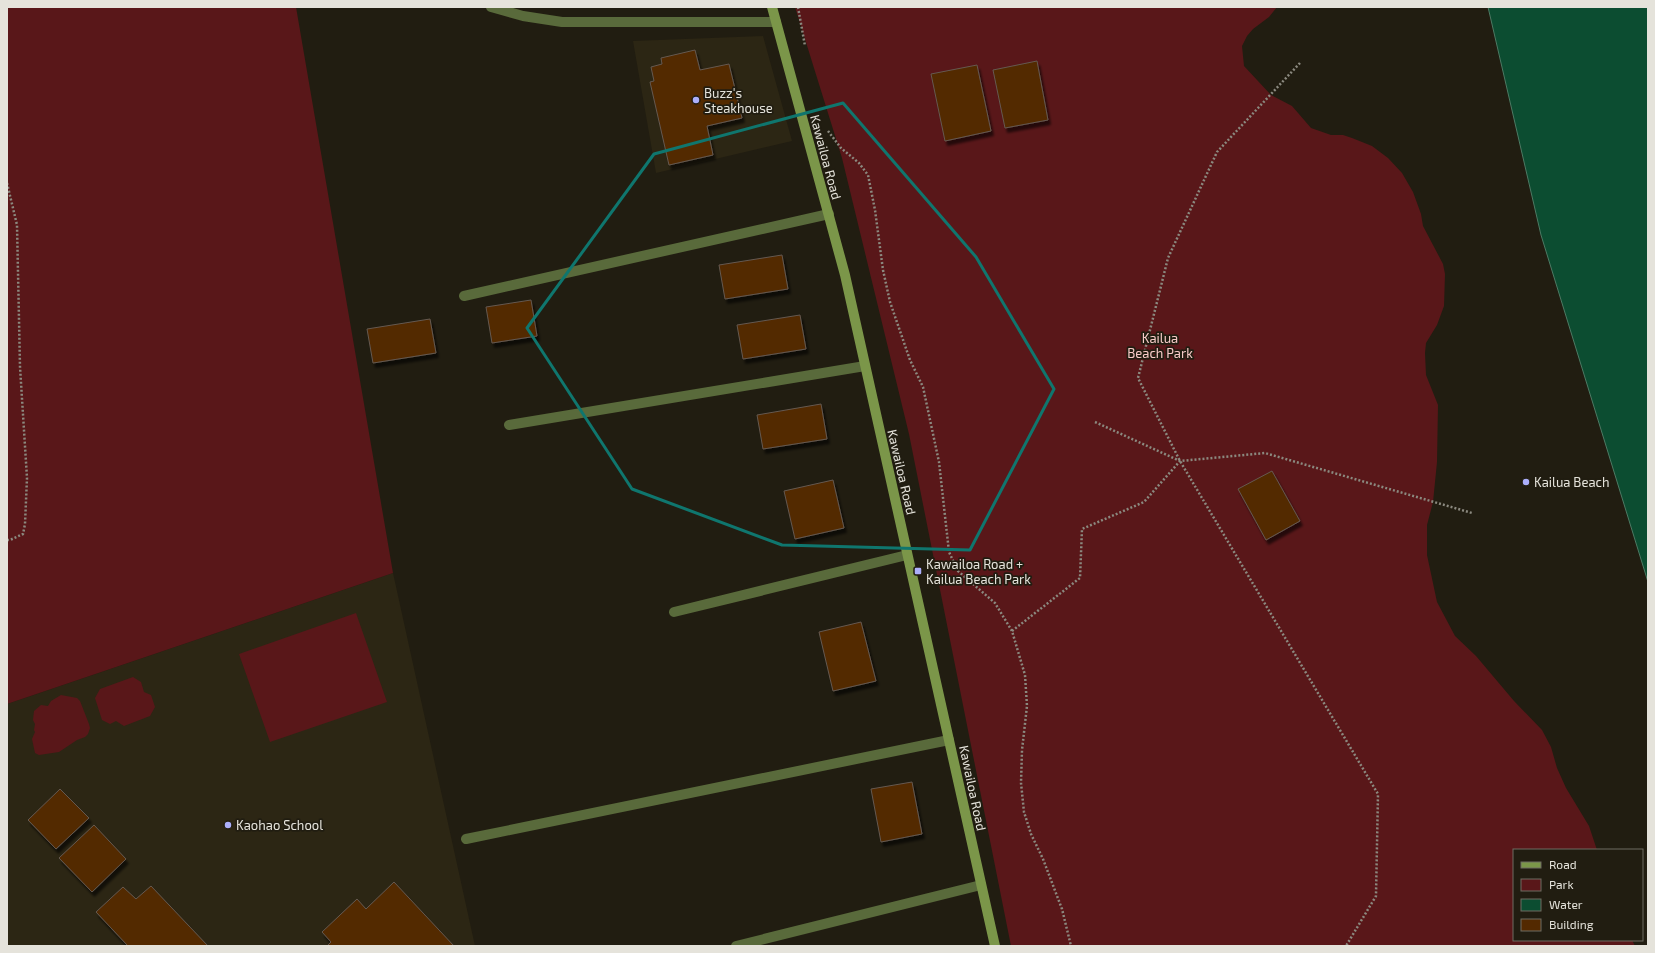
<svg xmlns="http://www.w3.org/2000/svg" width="1655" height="953" viewBox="0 0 1655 953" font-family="'Exo 2',sans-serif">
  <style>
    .built { fill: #2c2614 }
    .green { fill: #591719 }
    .water { fill: #0c4d31; stroke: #4d7a64 }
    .building { fill: #532900; stroke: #655950; filter: url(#shadow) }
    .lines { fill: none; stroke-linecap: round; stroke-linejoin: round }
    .path { stroke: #8b897f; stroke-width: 2.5; stroke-dasharray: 2 2; stroke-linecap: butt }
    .lane { stroke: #596a3b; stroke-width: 10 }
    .secondary { stroke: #7b9649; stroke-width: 10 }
    .marked { fill: none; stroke: #0f766e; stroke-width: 3; stroke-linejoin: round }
    .poi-dot { fill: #acaffb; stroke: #211d11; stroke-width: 1.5 }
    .labels { text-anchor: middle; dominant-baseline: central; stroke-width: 3.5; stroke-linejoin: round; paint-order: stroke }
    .poi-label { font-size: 13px; fill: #e5e3db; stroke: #211d11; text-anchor: start }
    .street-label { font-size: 13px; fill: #e5e3db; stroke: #211d11 }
    .park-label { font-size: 13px; fill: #f8cbc8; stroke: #211d11 }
  </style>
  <defs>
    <filter id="shadow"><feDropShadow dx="2.5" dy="4.5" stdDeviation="1" flood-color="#0009"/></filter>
  </defs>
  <rect width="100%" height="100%" fill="#211d11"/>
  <!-- built -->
  <path class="built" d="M763,36L792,141L656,173L633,41Z
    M393,573L475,946H7V704Z"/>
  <!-- green -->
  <path class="green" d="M7,7H296L393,573L7,704Z
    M795,7H1277L1269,17L1253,29L1247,36L1242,46L1244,66L1271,95L1292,106L1311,128L1331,135H1343L1352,138L1372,146L1388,158L1402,173L1413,192L1421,214L1423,226L1443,264L1445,274L1444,306L1437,325L1426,343L1425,353L1426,375L1438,405L1437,462L1433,502L1427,525V555L1437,602L1455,636L1476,656L1514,701L1542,730L1551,747L1557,768L1566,788L1589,826L1597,850H1514V940H1632L1635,946H1011L909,434L842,158Z
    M356,613L387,702L270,742L239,654Z
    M133,677L141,682L144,692L151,695L155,707L150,716L124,726L116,721L110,724L102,720L95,698L100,689Z
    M61,695L77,698L80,701L89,724L90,728L88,734L85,737L77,740L59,752L39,755L35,753L32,739L35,732L34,730L35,724L33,720L34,711L41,705L48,706L51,701Z"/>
  <!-- water -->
  <path class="water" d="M1488,7H1648V582L1541,235Z"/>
  <!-- building -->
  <path class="building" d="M695,50L700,70L729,64L742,118L707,126L713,155L669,165L650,82L654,81L651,67L662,64L661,58Z
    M1037,61L1048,120L1005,128L993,70Z
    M977,65L991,131L945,141L931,74Z
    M782,255L788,289L725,299L719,265Z
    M531,300L537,336L492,343L486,307Z
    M800,315L806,349L743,359L737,325Z
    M430,319L436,353L373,363L367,329Z
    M821,404L827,439L763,449L757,415Z
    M1272,471L1300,521L1266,540L1238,489Z
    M833,480L844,528L795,539L784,491Z
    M861,622L876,681L833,691L819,632Z
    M912,782L922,834L881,842L871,789Z
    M60,789L89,818L56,849L28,820Z
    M94,825L126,859L92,892L59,858Z
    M394,882L454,946H327L331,942L322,932L357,899L366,909Z
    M151,886L208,946H128L96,912L123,887L136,899Z"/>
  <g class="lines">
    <!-- path -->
    <path class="path" d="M798,7L805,46
      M1300,63L1217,152L1168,258L1138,378L1180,461L1378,794L1376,896L1346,946
      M828,131L841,148L859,163L868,175L875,210L883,270L890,302L910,360L923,387L939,462L949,552L958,571L995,603L1012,631L1025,675L1027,706L1022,750L1021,783L1024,812L1031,834L1043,859L1062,909L1071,946
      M7,183L17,225L20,367L27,478L25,524L23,534L10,540H7
      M1095,422L1180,461
      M1012,631L1080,578L1082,529L1144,502L1180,461L1265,453L1472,513"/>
    <!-- lane -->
    <path class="lane" d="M491,7L523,16L562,22H776
      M464,296L829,214
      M509,425L865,366
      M674,612L907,555
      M466,839L949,740
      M736,946L981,885"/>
    <!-- secondary -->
    <path class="secondary" d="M772,7L845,275L995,946"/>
  </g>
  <!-- marked area -->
  <path class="marked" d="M843,103L976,257L1054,389L970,550L782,545L632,489L527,328L654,154Z"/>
  <!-- markers -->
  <g class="poi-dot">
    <circle cx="696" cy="100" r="4"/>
    <circle cx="1526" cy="482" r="4"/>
    <rect x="914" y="567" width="8" height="8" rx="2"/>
    <circle cx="228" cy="825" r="4"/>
  </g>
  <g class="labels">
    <!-- poi labels -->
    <g class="poi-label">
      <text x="704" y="93">Buzz's<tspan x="704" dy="15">Steakhouse</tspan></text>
      <text x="1534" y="482">Kailua Beach</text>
      <text x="926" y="564">Kawailoa Road +<tspan x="926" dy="15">Kailua Beach Park</tspan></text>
      <text x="236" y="825">Kaohao School</text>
    </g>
    <!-- street labels -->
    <g class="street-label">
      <text transform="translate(826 157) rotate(75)">Kawailoa Road</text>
      <text transform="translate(902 472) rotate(77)">Kawailoa Road</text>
      <text transform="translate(973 788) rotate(78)">Kawailoa Road</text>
    </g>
    <!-- park labels -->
    <g class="park-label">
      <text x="1160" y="338">Kailua<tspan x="1160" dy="15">Beach Park</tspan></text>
    </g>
  </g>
  <!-- border -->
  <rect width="1655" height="953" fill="none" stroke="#e5e3db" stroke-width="16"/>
  <!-- legend -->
  <rect x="1513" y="849" width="130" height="92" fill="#211d11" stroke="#6f6c62"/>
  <rect x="1521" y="862" width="20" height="6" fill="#7b9649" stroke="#6f6c62"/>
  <text x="1549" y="869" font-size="12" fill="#e5e3db">Road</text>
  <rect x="1521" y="879" width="20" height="12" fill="#591719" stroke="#6f6c62"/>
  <text x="1549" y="889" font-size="12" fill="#e5e3db">Park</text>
  <rect x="1521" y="899" width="20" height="12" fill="#0c4d31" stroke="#6f6c62"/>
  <text x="1549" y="909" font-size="12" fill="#e5e3db">Water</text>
  <rect x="1521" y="919" width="20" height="12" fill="#532900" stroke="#6f6c62"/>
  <text x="1549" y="929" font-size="12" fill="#e5e3db">Building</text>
</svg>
